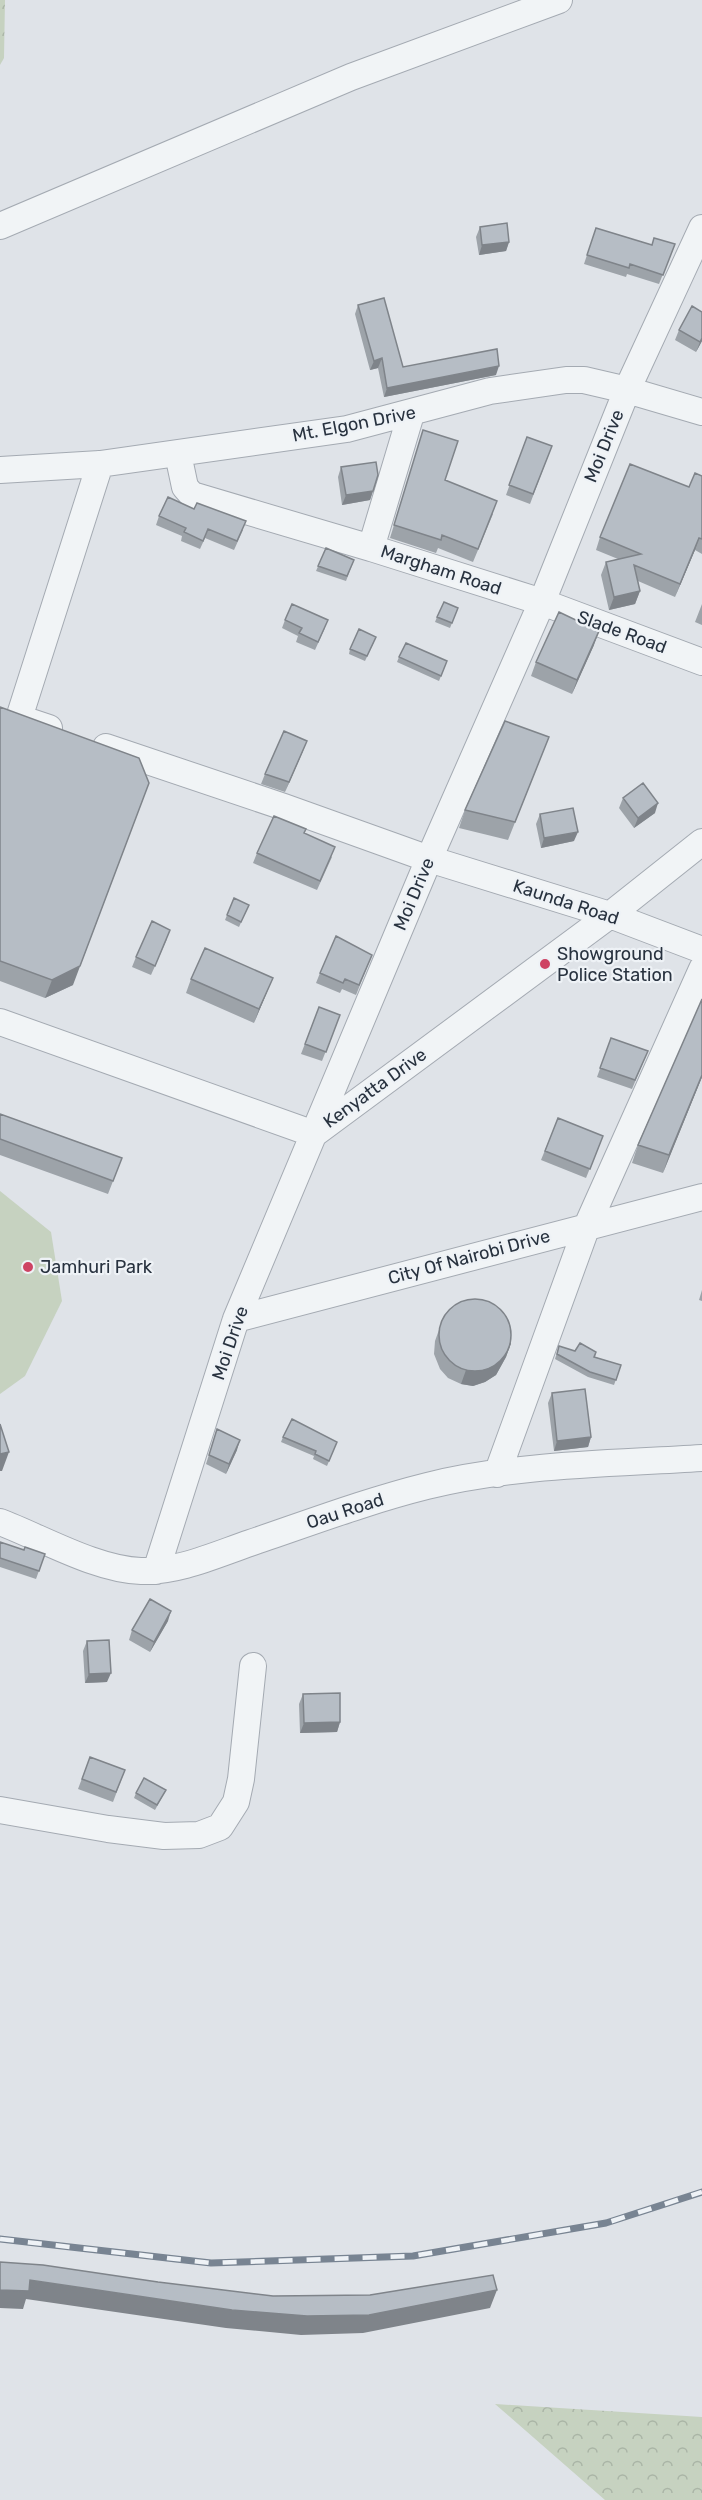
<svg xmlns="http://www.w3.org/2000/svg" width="702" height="2500" viewBox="0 0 702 2500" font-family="Rubik,sans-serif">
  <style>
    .green { fill: #c6d2c0 }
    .forest { fill: url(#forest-crowns) }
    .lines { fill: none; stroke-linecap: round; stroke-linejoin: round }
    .minor-casing { stroke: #a4aab2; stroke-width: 28 }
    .minor { stroke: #f1f4f6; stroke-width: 26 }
    .rail-casing { stroke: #788492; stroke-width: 7 }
    .rail { stroke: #eef2f6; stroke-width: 4.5; stroke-dasharray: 14; stroke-linecap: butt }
    .wall { fill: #9da3a9 }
    .shaded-wall { fill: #7f848a }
    .building { fill: #b6bdc5; stroke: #7f848a; stroke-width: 1.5 }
    .poi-dot { fill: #ce4363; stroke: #eef2f6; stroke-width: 2 }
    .labels { text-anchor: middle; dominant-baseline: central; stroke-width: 4.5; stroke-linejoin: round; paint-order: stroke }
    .street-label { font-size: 18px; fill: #28323f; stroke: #eef2f6 }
    .poi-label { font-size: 18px; fill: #28323f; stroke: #eef2f6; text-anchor: start }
  </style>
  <defs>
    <pattern id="forest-crowns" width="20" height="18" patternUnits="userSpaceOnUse" patternTransform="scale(1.5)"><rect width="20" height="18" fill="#c6d2c0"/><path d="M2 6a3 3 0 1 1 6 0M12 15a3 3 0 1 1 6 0" fill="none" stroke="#aab5a6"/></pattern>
  </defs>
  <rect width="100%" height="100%" fill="#dfe3e8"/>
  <!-- green -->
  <path class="green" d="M0,1191L51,1232L62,1301L25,1376L0,1394Z"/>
  <!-- forest -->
  <path class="forest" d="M0,0H5L4,58L0,65Z
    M495,2404L702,2417V2500H605Z"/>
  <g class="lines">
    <defs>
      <path id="minor" d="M0,226L351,77L559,0
        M411,414L371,548L542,602L702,662
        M178,454L185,487L192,495L371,548
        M0,470L100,464L347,429L490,391L566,380H584L627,390L702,412
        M49,728L19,718L100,464
        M106,747L284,807L429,859L610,915L702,950
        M0,1022L314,1134L610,915L702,842
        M236,1319L702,1197
        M497,1474L587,1226L702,969
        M0,1522C42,1538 97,1570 141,1571C178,1572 215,1555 250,1543C309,1523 367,1501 427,1486C516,1464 611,1464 702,1458
        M156,1571L236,1319L429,859L542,602L627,390L702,228
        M0,1810L108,1829L164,1836L199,1835L220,1827L236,1802L241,1779L253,1666"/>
    </defs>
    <!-- minor casing -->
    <use href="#minor" class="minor-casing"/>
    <!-- minor -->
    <use href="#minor" class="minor"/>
    <defs>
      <path id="rail" d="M0,2239L211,2263L413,2256L606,2223L702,2192"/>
    </defs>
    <!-- rail casing -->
    <use href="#rail" class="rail-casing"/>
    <!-- rail -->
    <use href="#rail" class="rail"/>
  </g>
  <!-- wall -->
  <path class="wall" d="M480,227L509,242L506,251L479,255L476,237Z
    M596,228L651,245L675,244L659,284L627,274L626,277L584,264Z
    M358,305L403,367L496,375L384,397L378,368L370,370L355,314Z
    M679,330L702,341L696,352L675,340Z
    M423,430L445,480L493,514L473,562L438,548L436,553L390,538Z
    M527,437L552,446L530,504L506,495Z
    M341,467L373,491L370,500L342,505L338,477Z
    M702,476V554L695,550L675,597L638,581L640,591L635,604L609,610L601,575L606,562L618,559L596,550L600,537L689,487Z
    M159,516L243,530L234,550L205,538L200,549L181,541L182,536L156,525Z
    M326,548L354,560L346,581L316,571Z
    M702,604V625L695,622Z
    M458,608L450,628L435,622L437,617Z
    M285,620L325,628L315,650L296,642L298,636L282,628Z
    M374,642L365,661L349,654L350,649Z
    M594,645L572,694L531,676L536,662Z
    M399,657L447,661L439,681L397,662Z
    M0,707L73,985L45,998L0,981Z
    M549,737L508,840L459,828L465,810Z
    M303,751L285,792L261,784L265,774Z
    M623,798L655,813L634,828L619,808Z
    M540,814L574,841L541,848L536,824Z
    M304,833L332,857L317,890L253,863L257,853Z
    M234,898L249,905L239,927L225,920Z
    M167,939L151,975L132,967L136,957Z
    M372,955L356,995L342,989L340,993L316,983L320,973Z
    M191,979L267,992L254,1023L186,993Z
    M702,999V1077L663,1173L632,1163L638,1145Z
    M319,1007L340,1015L322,1061L301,1054Z
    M611,1038L648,1051L632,1089L597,1077Z
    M0,1114L122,1158L108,1194L0,1155Z
    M558,1118L603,1136L586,1178L541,1160Z
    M702,1290V1301L699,1300Z
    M440,1327L511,1343L506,1357L496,1375L485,1382L473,1386L461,1384L448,1378L440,1369L434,1354L435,1341Z
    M559,1346L575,1351L596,1352L595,1357L621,1365L614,1385L588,1377L555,1359Z
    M552,1393L591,1437L588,1447L554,1451L548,1403Z
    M283,1437L337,1442L327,1466L313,1459L314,1456L281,1442Z
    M214,1439L237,1450L226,1474L206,1464Z
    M0,1542L24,1550L45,1554L36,1579L0,1567Z
    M168,1621L150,1652L129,1640L132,1630Z
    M87,1641L107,1682L85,1683L83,1651Z
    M303,1694L340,1722L337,1732L300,1733L299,1704Z
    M90,1757L125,1770L113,1802L78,1789Z
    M166,1790L155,1810L134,1798L136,1793Z"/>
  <!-- shaded-wall -->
  <path class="shaded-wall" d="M509,242L506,251L479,255L482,245Z
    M702,338V341L696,352L700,342Z
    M382,358L378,368L370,370L374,361Z
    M499,366L496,375L384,397L387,388Z
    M373,491L370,500L342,505L346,495Z
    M699,538L695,550L675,597L680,584Z
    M640,591L635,604L609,610L614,597Z
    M599,631L594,645L572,694L577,680Z
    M307,741L303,751L285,792L289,782Z
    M149,783L73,985L45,998L52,980Z
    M658,803L655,813L634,828L638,818Z
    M578,832L574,841L541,848L544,838Z
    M273,978L267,992L254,1023L259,1009Z
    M702,1075V1077L663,1173L669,1155Z
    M511,1343L506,1357L496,1375L485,1382L473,1386L461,1384L466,1370Z
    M591,1437L588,1447L554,1451L557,1441Z
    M240,1440L237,1450L226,1474L229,1464Z
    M9,1452L2,1471H0V1454Z
    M171,1611L168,1621L150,1652L154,1642Z
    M111,1673L107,1682L85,1683L89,1674Z
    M340,1722L337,1732L300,1733L304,1723Z
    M30,2280L232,2310L497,2290L490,2308L363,2333L301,2335L226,2328L26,2299L23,2309L0,2308V2290Z"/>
  <!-- building -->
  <path class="building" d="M507,223L509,242L482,245L480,227Z
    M596,228L652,245L654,238L675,244L663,275L630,264L629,268L587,255Z
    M384,298L403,367L497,349L499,366L387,388L382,358L374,361L358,305Z
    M692,306L702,312V338L700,342L679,330Z
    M423,430L458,441L445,480L497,501L478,549L442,535L441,540L394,525Z
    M527,437L552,446L533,494L509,485Z
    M376,462L378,475L373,491L346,495L341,467Z
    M630,464L689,487L695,473L702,476V539L699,538L680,584L634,565L640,591L614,597L606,562L641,554L600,537Z
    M168,497L194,509L197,503L246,521L237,541L208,529L203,541L184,532L186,528L159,516Z
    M326,548L354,560L347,576L318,566Z
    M444,602L458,608L452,623L437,617Z
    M292,604L328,620L318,642L299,633L302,628L285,620Z
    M559,612L599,631L577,680L536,662Z
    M359,629L376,637L367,656L350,649Z
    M406,643L447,661L441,676L399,657Z
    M0,707L139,758L149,783L80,966L52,980L0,961Z
    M505,721L549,737L515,822L465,810Z
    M284,731L307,741L289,782L265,774Z
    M643,783L658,803L638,818L623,798Z
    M573,808L578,832L544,838L540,814Z
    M274,816L306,829L304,833L335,847L320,881L257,853Z
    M234,898L249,905L241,922L227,915Z
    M152,921L170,930L155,966L136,957Z
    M336,936L372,955L359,985L345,979L343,983L320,973Z
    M205,948L273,978L259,1009L191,979Z
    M702,999V1075L669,1155L638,1145Z
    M319,1007L340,1015L326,1052L305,1044Z
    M611,1038L648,1051L635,1080L600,1068Z
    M0,1114L122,1158L113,1181L0,1139Z
    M558,1118L603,1136L590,1169L545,1151Z
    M439 1335a36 36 0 1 1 72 0a36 36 0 1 1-72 0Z
    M580,1343L596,1352L594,1357L621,1365L616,1380L590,1372L557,1354L559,1346L575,1351Z
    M585,1389L591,1437L557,1441L552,1393Z
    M292,1419L337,1442L329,1461L315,1454L316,1451L283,1437Z
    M0,1424L9,1452L0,1454Z
    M217,1429L240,1440L229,1464L209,1455Z
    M0,1542L24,1550L25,1547L45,1554L39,1571L0,1558Z
    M150,1599L171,1611L154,1642L132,1630Z
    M109,1640L111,1673L89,1674L87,1641Z
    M340,1693V1722L304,1723L303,1694Z
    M90,1757L125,1770L116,1792L82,1779Z
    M144,1778L166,1790L157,1805L136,1793Z
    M0,2262L43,2265L158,2282L273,2296L370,2295L493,2275L497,2290L369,2315L307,2316L232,2310L30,2280L29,2291L0,2290Z"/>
  <!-- markers -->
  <g class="poi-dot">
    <circle cx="545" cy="964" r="6"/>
    <circle cx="28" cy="1267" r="6"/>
  </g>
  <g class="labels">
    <!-- street labels -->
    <g class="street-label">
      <text transform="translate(354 424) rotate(-11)">Mt. Elgon Drive</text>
      <text transform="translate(604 446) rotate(-68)">Moi Drive</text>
      <text transform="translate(441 570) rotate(18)">Margham Road</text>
      <text transform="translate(622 632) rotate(20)">Slade Road</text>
      <text transform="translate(414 894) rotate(-67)">Moi Drive</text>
      <text transform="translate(566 902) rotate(18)">Kaunda Road</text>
      <text transform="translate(375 1088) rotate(-36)">Kenyatta Drive</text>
      <text transform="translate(469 1257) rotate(-15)">City Of Nairobi Drive</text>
      <text transform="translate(230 1343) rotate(-71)">Moi Drive</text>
      <text transform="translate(345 1511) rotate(-18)">Oau Road</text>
    </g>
    <!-- poi labels -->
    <g class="poi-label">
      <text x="557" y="954">Showground<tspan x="557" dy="21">Police Station</tspan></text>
      <text x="40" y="1267">Jamhuri Park</text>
    </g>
  </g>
</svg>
